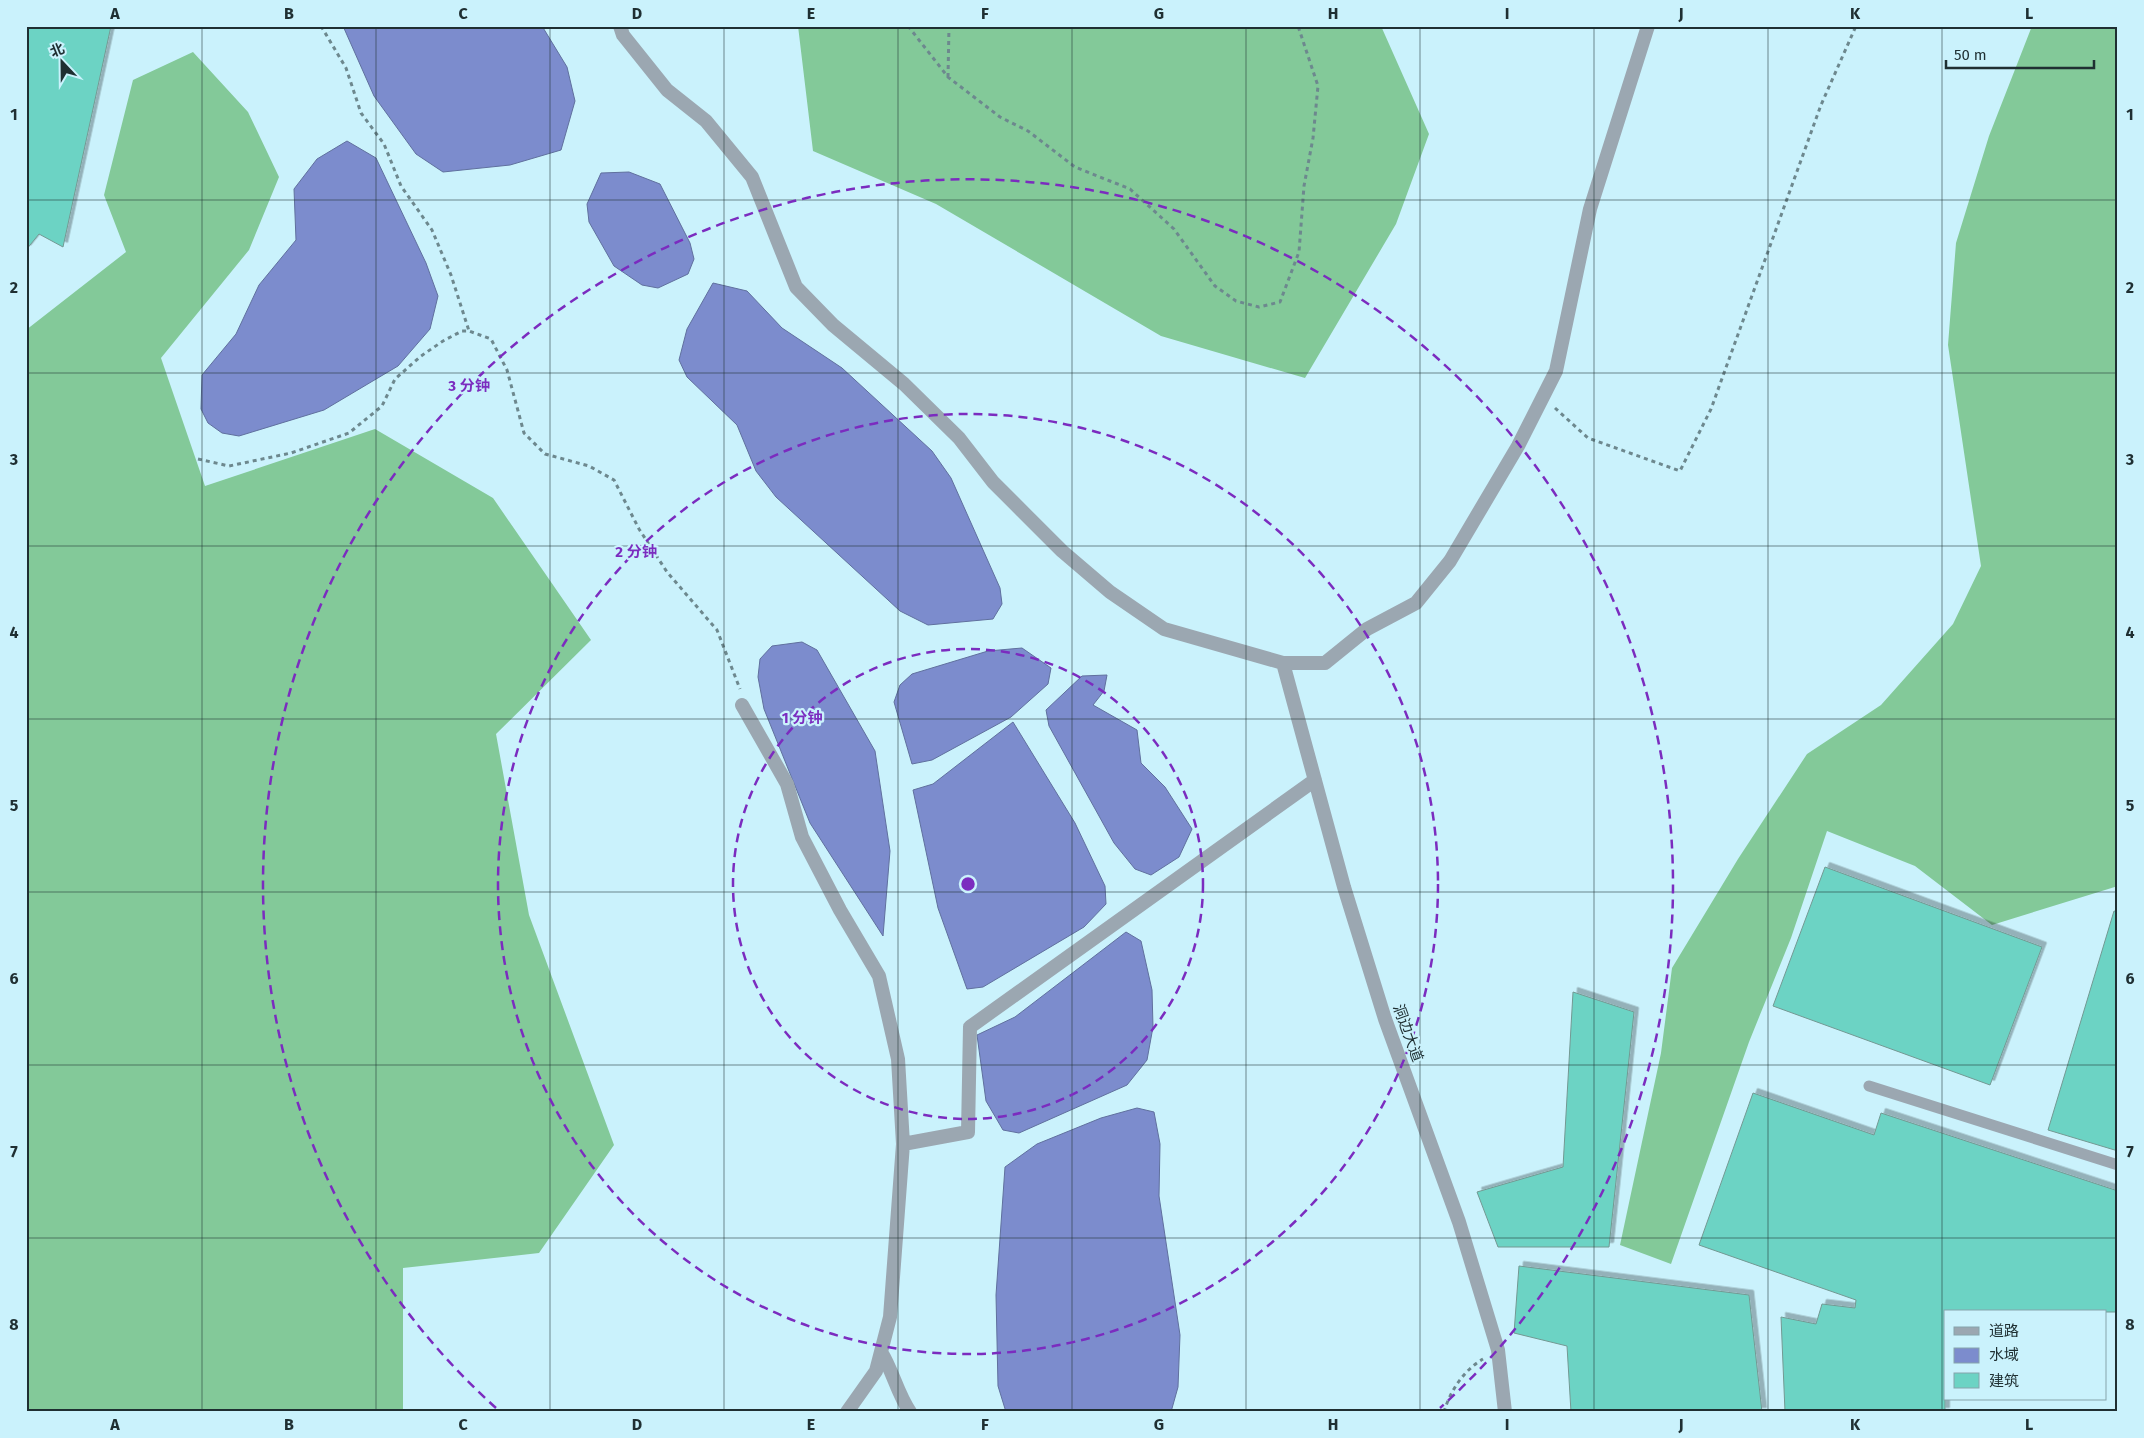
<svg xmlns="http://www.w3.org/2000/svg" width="2144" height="1438" viewBox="0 0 2144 1438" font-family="'Fira Sans','Noto Sans SC',sans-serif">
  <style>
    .forest { fill: #83c999 }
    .water { fill: #7c8ccd; stroke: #60709e }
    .building { fill: #6cd3c4; stroke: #739993; filter: url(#shadow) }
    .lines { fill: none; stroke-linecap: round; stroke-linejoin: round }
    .path { stroke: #6d888e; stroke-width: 3; stroke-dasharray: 4 4; stroke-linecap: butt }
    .service { stroke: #9ba7b1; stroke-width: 11 }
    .minor { stroke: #9ba7b1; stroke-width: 14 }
    .grid { fill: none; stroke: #1f2f32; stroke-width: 1; stroke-opacity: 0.55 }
    .ring { fill: none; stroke: #7b2cbf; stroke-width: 2.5; stroke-dasharray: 9 6 }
    .labels { text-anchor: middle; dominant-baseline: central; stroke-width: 4.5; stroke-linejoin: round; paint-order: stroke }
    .street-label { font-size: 15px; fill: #1f2f32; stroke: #caf2fc }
    .centre { fill: #7b2cbf; stroke: #caf2fc; stroke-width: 2.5 }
    .ring-label { font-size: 15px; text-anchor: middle; font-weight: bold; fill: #7b2cbf; stroke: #caf2fc; stroke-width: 4.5; stroke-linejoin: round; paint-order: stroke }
    .neatline { fill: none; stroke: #1f2f32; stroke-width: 2 }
    .grid-label { font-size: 16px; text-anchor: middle; font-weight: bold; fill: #1f2f32 }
  </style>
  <defs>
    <filter id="shadow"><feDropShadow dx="4.5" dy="-4.5" stdDeviation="0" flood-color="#0004"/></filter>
  </defs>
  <rect width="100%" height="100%" fill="#caf2fc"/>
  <!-- forest -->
  <path class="forest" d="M798,26H1381L1429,134L1396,224L1305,378L1161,336L936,204L813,151Z
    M2032,26H2118V886L1992,925L1915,866L1827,831L1791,938L1749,1042L1671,1264L1620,1245L1661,1053L1672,968L1738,859L1807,754L1881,705L1953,624L1981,566L1948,345L1956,243L1989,136Z
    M193,52L248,112L279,177L249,250L161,358L205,486L375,429L493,498L591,640L496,734L529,915L614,1145L539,1253L403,1268V1412H26V330L126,252L104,195L133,80Z"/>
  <!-- water -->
  <path class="water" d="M343,26H542L567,67L575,101L561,150L510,165L443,172L416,154L374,96Z
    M347,141L376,158L426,263L438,296L430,329L398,366L324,410L239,436L222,433L208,423L201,409L202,375L236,334L259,285L296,240L294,189L317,159Z
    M629,172L660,184L690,243L694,259L688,274L658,288L642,285L614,266L589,222L587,204L601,173Z
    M713,283L747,291L782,328L842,368L932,451L951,478L1000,588L1002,604L993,619L928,625L900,611L776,497L756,471L737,425L687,377L679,360L687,329Z
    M802,642L817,650L875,751L890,851L883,936L810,823L764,709L758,677L760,659L772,646Z
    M1022,648L1051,668L1048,684L1011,717L932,760L912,764L894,702L900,685L912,674L988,651Z
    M1107,675L1104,691L1093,705L1137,730L1141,763L1165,787L1192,829L1179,857L1151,875L1135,869L1114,843L1049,726L1046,710L1082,676Z
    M1013,722L1075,823L1105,886L1106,904L1084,927L983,987L967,989L938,908L913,790L933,784Z
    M1126,932L1141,941L1152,990L1153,1027L1147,1060L1127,1085L1019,1133L1003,1130L986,1101L977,1035L1015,1017Z
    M1137,1108L1154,1112L1160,1144L1159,1196L1180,1335L1178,1387L1171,1412H1006L998,1386L996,1295L1005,1167L1037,1144L1101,1118Z"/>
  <!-- building -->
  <path class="building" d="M26,26H111L63,247L39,234L26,250Z
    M1825,867L2042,947L1990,1085L1773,1006Z
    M2114,911L2118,912V1151L2048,1130Z
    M1573,992L1634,1012L1609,1247H1498L1477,1192L1563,1167Z
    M1753,1093L1874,1135L1881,1113L2118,1191V1312H1945V1412H1785L1781,1317L1816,1324L1822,1304L1855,1308L1856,1300L1699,1245Z
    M1519,1266L1749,1295L1762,1412H1571L1567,1346L1514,1333Z"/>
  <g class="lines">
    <!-- path -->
    <path class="path" d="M321,26L346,68L361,113L384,144L401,186L432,230L451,275L469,331
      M908,26L948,77L1000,117L1028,131L1075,167L1130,189L1174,229L1215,286L1236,301L1259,307L1280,302L1299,252L1304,186L1313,138L1318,86L1298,26
      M948,77L949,26
      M1555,408L1588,438L1680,471L1711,409L1821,105L1856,26
      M198,459L229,466L291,453L349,433L382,406L395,379L421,356L443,341L462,331H469L491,339L507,370L524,433L545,454L589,466L614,480L639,529L667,572L717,630L740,689
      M1444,1412C1450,1391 1464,1370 1483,1359"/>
    <!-- service -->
    <path class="service" d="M1869,1086L2118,1165"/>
    <!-- minor -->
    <path class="minor" d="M620,26L623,35L667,90L706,121L752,177L796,287L833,325L904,384L959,438L993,482L1062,551L1110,592L1164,629L1283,663H1325L1367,629L1416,603L1450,561L1518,446L1556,371L1590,209L1648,26
      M1283,663L1344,887L1385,1019L1459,1222L1498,1350L1505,1412
      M742,705L787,784L802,837L840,910L879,976L898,1059L903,1144
      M881,1352C893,1371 897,1393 910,1412
      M847,1412L876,1371L890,1317L903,1144L968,1132L970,1027L1315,780"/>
  </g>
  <!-- grid -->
  <path class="grid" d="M202,26V1412M376,26V1412M550,26V1412M724,26V1412M898,26V1412M1072,26V1412M1246,26V1412M1420,26V1412M1594,26V1412M1768,26V1412M1942,26V1412M26,200H2118M26,373H2118M26,546H2118M26,719H2118M26,892H2118M26,1065H2118M26,1238H2118"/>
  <!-- distance rings -->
  <g class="ring">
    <circle cx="968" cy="884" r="235"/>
    <circle cx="968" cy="884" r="470"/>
    <path d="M496 1408A705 705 0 1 1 1440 1408"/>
  </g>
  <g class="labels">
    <!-- street labels -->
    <g class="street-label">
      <text transform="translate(1408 1033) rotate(70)">洞边大道</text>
    </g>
  </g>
  <circle cx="968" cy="884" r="8" class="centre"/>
  <g class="ring-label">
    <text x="469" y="391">3 分钟</text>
    <text x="636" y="557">2 分钟</text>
    <text x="802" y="723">1 分钟</text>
  </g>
  <!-- border -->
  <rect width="2144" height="1438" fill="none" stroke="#caf2fc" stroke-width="55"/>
  <!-- legend -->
  <rect x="1944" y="1310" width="162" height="90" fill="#caf2fc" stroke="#86a4ab"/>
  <rect x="1954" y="1327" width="25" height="8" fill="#9ba7b1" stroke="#86a4ab"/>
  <text x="1989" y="1336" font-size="15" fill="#1f2f32">道路</text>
  <rect x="1954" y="1348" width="25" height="15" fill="#7c8ccd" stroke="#86a4ab"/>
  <text x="1989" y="1360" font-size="15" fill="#1f2f32">水域</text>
  <rect x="1954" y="1373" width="25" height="15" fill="#6cd3c4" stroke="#86a4ab"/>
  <text x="1989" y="1386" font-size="15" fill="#1f2f32">建筑</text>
  <!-- north arrow -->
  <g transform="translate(62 62) rotate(338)" stroke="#caf2fc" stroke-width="4" paint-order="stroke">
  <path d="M0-4L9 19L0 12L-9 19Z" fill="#1f2f32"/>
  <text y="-8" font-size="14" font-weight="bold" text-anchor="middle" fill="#1f2f32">北</text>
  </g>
  <!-- scale -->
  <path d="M1946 60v8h148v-8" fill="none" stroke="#1f2f32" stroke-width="2.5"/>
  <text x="1954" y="60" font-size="15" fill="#1f2f32" stroke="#caf2fc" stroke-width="4" paint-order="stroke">50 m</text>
  <rect x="28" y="28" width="2088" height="1382" class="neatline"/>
  <g class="grid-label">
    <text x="115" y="19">A</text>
    <text x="289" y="19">B</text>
    <text x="463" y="19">C</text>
    <text x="637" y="19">D</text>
    <text x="811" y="19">E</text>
    <text x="985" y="19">F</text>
    <text x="1159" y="19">G</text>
    <text x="1333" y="19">H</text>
    <text x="1507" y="19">I</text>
    <text x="1681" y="19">J</text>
    <text x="1855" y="19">K</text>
    <text x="2029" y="19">L</text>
    <text x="14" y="120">1</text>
    <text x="2130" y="120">1</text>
    <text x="14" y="293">2</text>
    <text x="2130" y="293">2</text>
    <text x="14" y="465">3</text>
    <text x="2130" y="465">3</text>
    <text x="14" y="638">4</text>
    <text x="2130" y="638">4</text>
    <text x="14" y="811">5</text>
    <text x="2130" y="811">5</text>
    <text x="14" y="984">6</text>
    <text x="2130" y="984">6</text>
    <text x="14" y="1157">7</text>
    <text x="2130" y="1157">7</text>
    <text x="14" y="1330">8</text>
    <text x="2130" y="1330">8</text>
    <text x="115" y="1430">A</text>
    <text x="289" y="1430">B</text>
    <text x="463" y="1430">C</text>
    <text x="637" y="1430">D</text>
    <text x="811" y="1430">E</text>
    <text x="985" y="1430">F</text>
    <text x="1159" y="1430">G</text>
    <text x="1333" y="1430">H</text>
    <text x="1507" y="1430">I</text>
    <text x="1681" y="1430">J</text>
    <text x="1855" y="1430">K</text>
    <text x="2029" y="1430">L</text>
  </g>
</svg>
